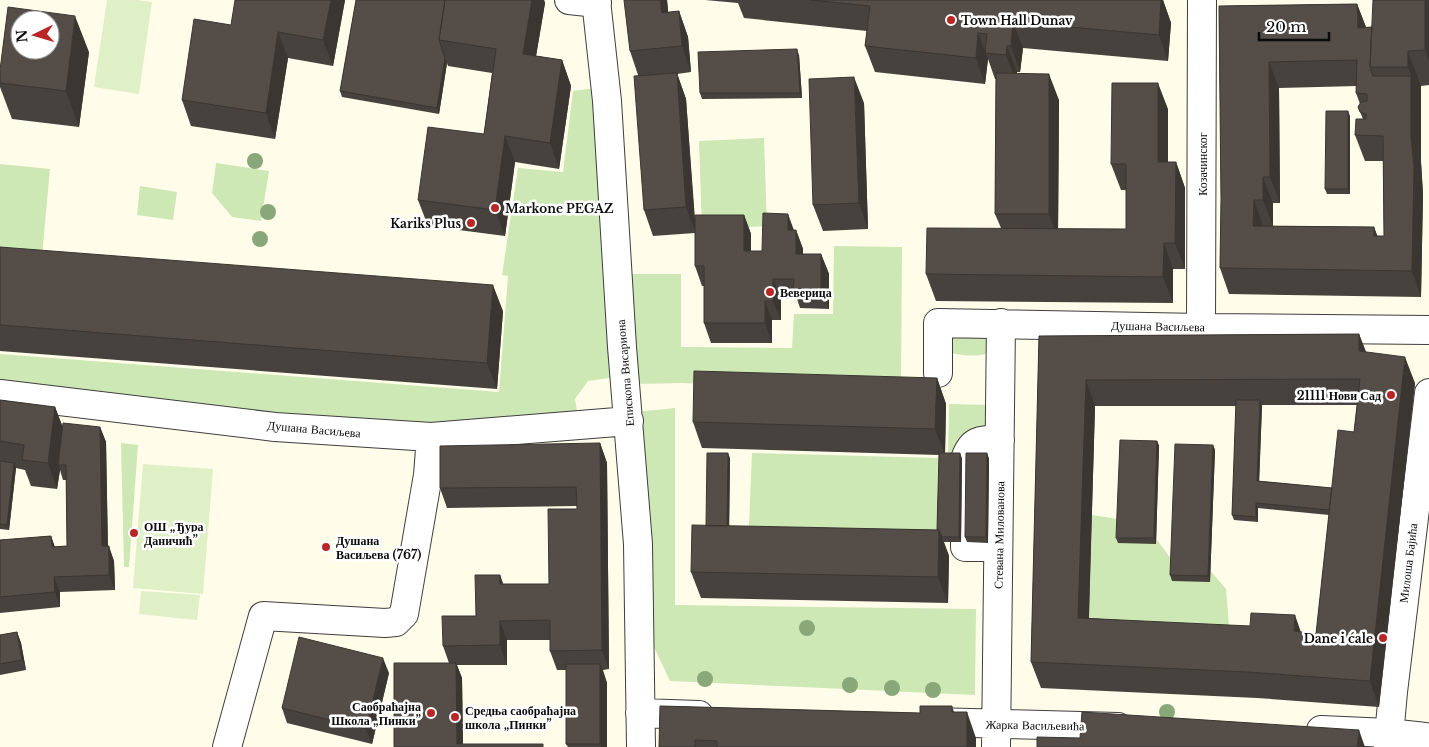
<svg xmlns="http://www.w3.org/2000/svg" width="1429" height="747" viewBox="0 0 1429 747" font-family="'Libre Baskerville',serif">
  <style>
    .green { fill: #cde8b4 }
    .pitch { fill: #dfefc6 }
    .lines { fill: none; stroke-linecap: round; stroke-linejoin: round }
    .minor-casing { stroke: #3e3e3e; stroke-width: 30 }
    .minor { stroke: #fff; stroke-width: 28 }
    .tree { fill: #89a779 }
    .wall { fill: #48423e; fill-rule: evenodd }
    .shaded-wall { fill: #3b3632 }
    .building { fill: #544d48; stroke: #3b3632; fill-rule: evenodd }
    .poi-dot { fill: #ba2525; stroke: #fff; stroke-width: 2 }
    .labels { text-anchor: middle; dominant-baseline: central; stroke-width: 5; stroke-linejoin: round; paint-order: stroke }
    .poi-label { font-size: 12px; font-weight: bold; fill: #0b0b0b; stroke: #fff; text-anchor: start }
    .street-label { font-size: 12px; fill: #0b0b0b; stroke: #fff }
  </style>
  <rect width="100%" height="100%" fill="#fffce9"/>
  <!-- green -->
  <path class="green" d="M596,88L610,378L588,381L575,399L578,416L429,430L0,389V354L499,392L508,276L502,275L518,168L563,172L573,91Z
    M764,138L767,226L702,229L699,141Z
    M216,163L269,171L261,221L232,217L212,193Z
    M0,164L50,169L42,256L0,252Z
    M140,186L177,192L173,220L137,215Z
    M834,246L902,247L901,392L681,383L636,384L629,274H681V347L792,348L794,314H833Z
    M988,335V353C978,357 959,356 949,352L947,336Z
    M949,404L992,405L991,437L963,454H948Z
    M675,408V605L976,609L975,695L670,681L647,632L636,412Z
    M121,443L138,445L129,567H124Z
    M752,453L938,458L937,553L748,548Z
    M1092,515L1144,523L1172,560L1208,568L1226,589L1229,626L1088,644Z"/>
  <!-- pitch -->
  <path class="pitch" d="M107,0H137L152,2L139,94L94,87Z
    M143,464L213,469L203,594L133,588Z
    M141,591L200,595L197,620L139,614Z"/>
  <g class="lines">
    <defs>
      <path id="minor" d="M569,0L597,3
        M596,0L607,101L622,347L638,544L641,747
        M1201,328L1202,0
        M938,373V323L1201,328L1429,330
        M0,394L275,427L431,437L629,421
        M998,547H965V459C972,439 980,440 1000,440
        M640,713L699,715
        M934,722L1118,727
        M1321,730L1389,733L1425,737L1429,740
        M227,747L263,616L385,623L396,622L404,614L428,475L431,437
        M996,747L1001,323
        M1388,747L1393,692L1429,393"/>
    </defs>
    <!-- minor casing -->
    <use href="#minor" class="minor-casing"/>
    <!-- minor -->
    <use href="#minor" class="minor"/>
  </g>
  <!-- trees -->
  <g class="tree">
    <circle cx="255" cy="161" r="8"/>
    <circle cx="268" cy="212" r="8"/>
    <circle cx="260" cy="239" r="8"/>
    <circle cx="807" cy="628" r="8"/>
    <circle cx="705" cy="679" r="8"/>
    <circle cx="850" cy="685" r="8"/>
    <circle cx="892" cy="688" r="8"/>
    <circle cx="933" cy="690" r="8"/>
    <circle cx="1167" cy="712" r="8"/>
  </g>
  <!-- wall -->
  <path class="wall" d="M345,0L333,66L288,58L275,139L191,126L182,100L231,25Z
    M356,0H544L545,3L536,56L562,60L571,86L559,169L515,162L505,236L428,226L418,200L484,134L492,73L448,66L447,63L439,114L342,97L340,91Z
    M667,0L668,12L679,11L688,37L691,72L677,74L686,99L695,226L744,215L751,234V251H762L794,230H796L803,249V254H821L829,274V309L800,308L797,299H781V320H772V343H711L704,323V286H702L695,266V233L653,236L644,210L638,75L630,51Z
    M705,0H1163L1171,23L1168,61L1023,48L1020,72H1017V74L1059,100L1058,229H1126V190H1121L1111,164L1168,109V162H1176L1185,188V269H1173V303L936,301L926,274L1001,228L995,214L996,79H995L988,59L985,84L875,72L865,46L867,31L744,18L738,3Z
    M1429,0V85L1421,86V162L1423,194L1421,297L1229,294L1220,268L1221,199L1219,6L1357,4L1366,27H1372ZM1357,86L1356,93L1360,104L1358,107L1363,119L1355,135L1365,161H1383L1384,236H1377L1374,227L1273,226V203H1280L1279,88Z
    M89,52L79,127L12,119L0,87V70Z
    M799,55L802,98L702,99L700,93Z
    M864,103L868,229L823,231L813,205Z
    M1350,116V194H1327L1325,189Z
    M0,247L503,311L497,389L0,351Z
    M1359,334L1366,352L1415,383L1379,707L1257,698L1041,688L1031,662L1039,336ZM1262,405H1357L1354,432L1332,488L1259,481ZM1095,406H1236L1232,515L1234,520L1258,522V508L1329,515L1316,634L1301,632L1089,618Z
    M937,378L946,404L945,453H960L962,459L961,542H944L949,556L948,603L701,598L691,572L706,526L730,458L729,526L937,530L939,455L702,448L693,422Z
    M0,400L55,407L63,428L100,427L106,442L108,546L114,561L115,590L60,592V607L0,613V540L51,536L55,547L67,546L66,480H63L60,470L57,489L31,486L25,470L16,468L9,530L0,529Z
    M1157,441L1159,446L1156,544L1118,543L1116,538Z
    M600,443L607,463L609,669L603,670L607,683V747H568L566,744V670H557L550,651V640H507V665H457L462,678L463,744L394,747L449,663L443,646L476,616L500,575L503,584H549L577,509V506L447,508L440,488Z
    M1213,445L1215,450L1210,582L1172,581L1170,575Z
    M987,453L989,459L988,543L967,542L965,537Z
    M17,632L21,643L26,670L0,675V635Z
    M389,673L372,744L287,723L282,708Z
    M660,706L920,713L952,706L954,712L976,738V747H659Z"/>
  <!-- shaded-wall -->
  <path class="shaded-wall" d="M331,0H345L333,66L323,40Z
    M532,0H544L545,3L532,80L523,54Z
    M660,0H667L671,39L662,13Z
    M1161,0H1163L1171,23L1168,61L1159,35Z
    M1425,0H1429V61L1425,50Z
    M1357,4L1367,30L1358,28Z
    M679,11L688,37L691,72L682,46Z
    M75,16L89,52L79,127L66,91Z
    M1013,22L1023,48L1020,72L1011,46Z
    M278,32L288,58L275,139L266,113Z
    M978,33L988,59L985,84L976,58Z
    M1007,46L1017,72L1016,81L1006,55Z
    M797,49L799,55L802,98L800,93Z
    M1408,51L1421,86V162L1423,194L1421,297L1412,271L1411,76L1408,67Z
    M445,58L447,63L439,114L437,108Z
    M562,60L571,86L559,169L550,143Z
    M1269,62L1279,88L1280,203L1270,177Z
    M677,73L686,99L696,233L686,207Z
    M1049,74L1059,100L1058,240L1049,214Z
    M854,77L864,103L868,229L859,203Z
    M1158,83L1168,109V188L1158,162Z
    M1348,111L1350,116V194L1348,189Z
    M505,136L515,162L505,236L495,210Z
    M1176,162L1185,188V269L1175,243Z
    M1263,177L1273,203V226L1263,200Z
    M1254,200L1263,226H1253Z
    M788,214L795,233L788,230Z
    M744,215L751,234V270L744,251Z
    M1374,227L1384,253L1374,236Z
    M796,230L803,249V273L796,254Z
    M1164,243L1173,269V303L1163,277Z
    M821,254L829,274V309L821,289Z
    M773,279L781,299V320L773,301Z
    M493,285L503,311L497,389L487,363Z
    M765,301L772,320V343L765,323Z
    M1359,334L1369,360L1359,351Z
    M1405,357L1415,383L1379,707L1370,681Z
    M937,378L946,404L945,455L935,429Z
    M1086,380L1095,406L1088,644L1078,618Z
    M1260,400L1262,406L1259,486L1257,481Z
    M55,407L65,433L58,465L60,470L57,489L48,463Z
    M100,427L106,442L108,561L102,546Z
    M1157,441L1159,446L1156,544L1154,538Z
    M600,443L607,463L609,669L602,650Z
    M1213,445L1215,450L1210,582L1208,576Z
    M728,453L730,458L729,542L727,537Z
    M960,453L962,459L961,542L959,537Z
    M987,453L989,459L988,543L986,537Z
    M14,463L16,468L9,530L7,525Z
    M1256,503L1258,508V522L1256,517Z
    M939,530L949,556L948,603L938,577Z
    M51,536L56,551L52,547Z
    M109,546L114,561L115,590L109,575Z
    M500,575L507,595L500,584Z
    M54,577L60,592V607L55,592Z
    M1295,615L1304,641L1294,631Z
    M500,621L507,640V665L500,645Z
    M17,632L21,643L26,670L22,660Z
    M383,658L389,673L372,744L366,729Z
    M456,663L462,678L463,747L457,744Z
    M600,664L607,683V747H601L600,744Z
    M967,712L976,738V747H967Z
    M1359,730L1365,747H1357Z"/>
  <!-- building -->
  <path class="building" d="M235,0H331L323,40L278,32L266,113L182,100L194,19L231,25Z
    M356,0H445L439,40L445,58L437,108L340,91Z
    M445,0H532L523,54L562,60L550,143L505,136L495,210L418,200L428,127L484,134L496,49L439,40Z
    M624,0H660L662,13L679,11L682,46L630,51Z
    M810,0H1161L1159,35L1013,22L1011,46H1007L1006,55L985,53L987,34L978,33L976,58L865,46L870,6Z
    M1373,0H1425V50L1408,51V67H1370Z
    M1357,4L1358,28L1372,27L1370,67L1373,76H1411V136L1414,168L1412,271L1220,268L1221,199L1219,6ZM1357,60L1356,93L1367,94V101L1361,102L1358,107L1360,112L1366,114V119H1356L1355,135L1383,136L1384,236H1374V227L1253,226L1254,200H1263V177H1270L1269,62Z
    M8,7L75,16L66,91L0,83V70ZM20,20H50V50H20Z
    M797,49L800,93H700L698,52Z
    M677,73L686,207L644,210L634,76Z
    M996,73L1049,74V214H995Z
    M854,77L859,203L813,205L809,79Z
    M1112,83H1158V162H1176L1175,243H1164L1163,277L926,274L927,228L1126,229V164H1111Z
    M1326,111H1348V189H1325Z
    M763,213L788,214V230H796V254H821V289H793L794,279H773V301H765V323H704V266H695V215H744V251H762Z
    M0,247L493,285L487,363L0,325Z
    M1359,334V351L1405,357L1370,681L1247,672L1031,662L1039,336ZM1360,379L1354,432L1338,430L1316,634L1294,631L1295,615L1251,613L1250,626L1078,618L1086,380Z
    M694,371L937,378L935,429L693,422Z
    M0,400L55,407L48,463L22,460L24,445L0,441Z
    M1236,400H1260L1257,481L1332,488L1329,510L1256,503V517L1232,515Z
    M63,423L100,427L102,546H109V575L54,577L55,592L0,597V540L51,536L52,547L67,546L66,465H58Z
    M1120,440L1157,441L1154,538H1116Z
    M600,443L602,650L550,651V620L500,621V645L443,646L442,616H476L475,575H500V584H549L548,509H577L576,487L440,488V446Z
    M1175,444L1213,445L1208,576L1170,575Z
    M707,453H728L727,526H706Z
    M939,453H960L959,537H942L939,530H937Z
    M966,453H987L986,537H965Z
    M0,461L14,463L7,525L0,524Z
    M692,525L939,530L938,577L691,572Z
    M17,632L22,660L0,664V635Z
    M299,637L383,658L366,729L282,708Z
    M394,663H456L457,744H543V747H394Z
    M566,664H600V744H566Z
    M660,706L920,713V706H952V712H967V747H717V741L695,740V747H659Z
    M1082,712L1359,730L1357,747H1037V737L1080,738Z"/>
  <!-- markers -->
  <g class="poi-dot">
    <circle cx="951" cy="20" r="5"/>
    <circle cx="495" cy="208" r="5"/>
    <circle cx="471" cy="223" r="5"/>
    <circle cx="770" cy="292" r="5"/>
    <circle cx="1391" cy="395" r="5"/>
    <circle cx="134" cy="533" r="5"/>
    <circle cx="326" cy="547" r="5"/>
    <circle cx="1383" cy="638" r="5"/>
    <circle cx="431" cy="713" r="5"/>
    <circle cx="455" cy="717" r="5"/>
  </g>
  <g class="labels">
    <!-- poi labels -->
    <g class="poi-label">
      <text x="961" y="20">Town Hall Dunav</text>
      <text x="505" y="208">Markone PEGAZ</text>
      <text x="461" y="223" text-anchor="end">Kariks Plus</text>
      <text x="780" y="292">Веверица</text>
      <text x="1381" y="395" text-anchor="end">21111 Нови Сад</text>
      <text x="144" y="526">ОШ „Ђура<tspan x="144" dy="14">Даничић”</tspan></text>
      <text x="336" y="540">Душана<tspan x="336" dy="14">Васиљева (767)</tspan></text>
      <text x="1373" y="638" text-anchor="end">Dane i ćale</text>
      <text x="421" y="706" text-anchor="end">Саобраћајна<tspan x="421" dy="14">Школа „Пинки”</tspan></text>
      <text x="465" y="710">Средња саобраћајна<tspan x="465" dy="14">школа „Пинки”</tspan></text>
    </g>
    <!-- street labels -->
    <g class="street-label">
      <text transform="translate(1202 164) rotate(-90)">Козачинског</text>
      <text transform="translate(1158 326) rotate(1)">Душана Васиљева</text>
      <text transform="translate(625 373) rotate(-95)">Епископа Висариона</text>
      <text transform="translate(314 429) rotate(5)">Душана Васиљева</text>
      <text transform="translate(999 535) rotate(-89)">Стевана Милованова</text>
      <text transform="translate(1408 563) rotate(-83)">Милоша Бајића</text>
      <text transform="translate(1035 725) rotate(1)">Жарка Васиљевића</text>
    </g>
  </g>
  <!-- north arrow -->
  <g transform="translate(35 35) rotate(265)"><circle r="24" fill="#ffffff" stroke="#9d9d9d"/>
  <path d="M0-4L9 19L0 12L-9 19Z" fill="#ba2525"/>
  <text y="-8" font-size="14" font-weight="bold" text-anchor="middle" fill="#0b0b0b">N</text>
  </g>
  <!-- scale -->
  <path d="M1259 32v8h70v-8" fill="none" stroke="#0b0b0b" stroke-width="2.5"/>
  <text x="1266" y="32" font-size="15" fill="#0b0b0b" stroke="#ffffff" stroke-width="4" paint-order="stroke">20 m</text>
</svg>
